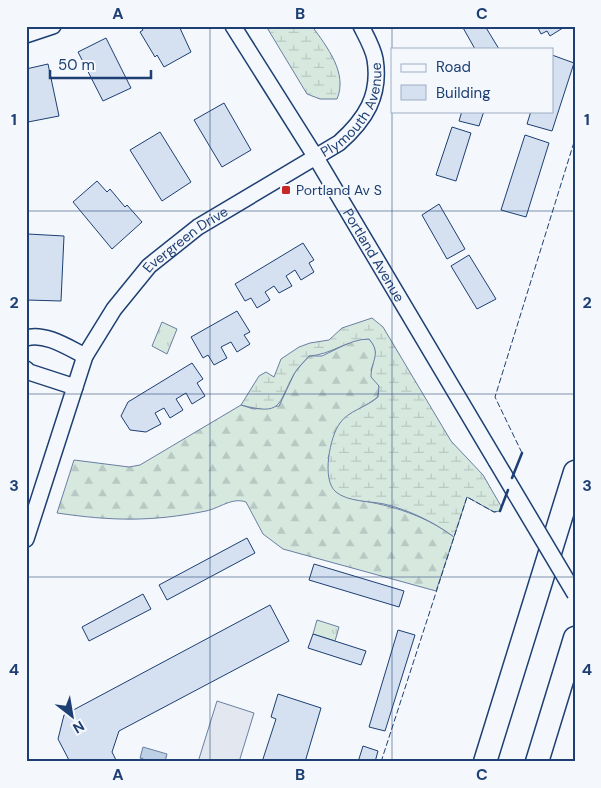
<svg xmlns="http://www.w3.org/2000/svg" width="601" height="788" viewBox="0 0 601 788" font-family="'DM Sans',sans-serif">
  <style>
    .forest { fill: url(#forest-firs); stroke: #687fa3 }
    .wetland { fill: url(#wetland-marsh); stroke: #687fa3 }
    .park { fill: url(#park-tufts); stroke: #687fa3 }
    .parking { fill: #e3e8f0; stroke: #687fa3 }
    .water { fill: url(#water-ripples); stroke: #687fa3 }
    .building { fill: #d5e0f0; stroke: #1d3f73 }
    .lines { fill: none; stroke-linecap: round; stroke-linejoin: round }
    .minor-casing { stroke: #1d3f73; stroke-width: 18 }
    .highway-casing { stroke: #1d3f73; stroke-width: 25 }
    .minor { stroke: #f4f7fb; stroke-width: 15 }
    .highway { stroke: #f4f7fb; stroke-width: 22 }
    .minor-bridge-casing { stroke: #1d3f73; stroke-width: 18; stroke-linecap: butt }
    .minor-bridge { stroke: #f4f7fb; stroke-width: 15 }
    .fence { stroke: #1d3f73; stroke-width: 1; stroke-dasharray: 6 2.5; stroke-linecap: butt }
    .wall { stroke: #1d3f73; stroke-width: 2.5 }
    .grid { fill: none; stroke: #1d3f73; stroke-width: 1; stroke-opacity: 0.55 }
    .poi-dot { fill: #c62828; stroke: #f4f7fb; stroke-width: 2 }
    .labels { text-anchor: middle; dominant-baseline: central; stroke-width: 4; stroke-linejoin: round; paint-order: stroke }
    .street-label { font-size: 14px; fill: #1d3f73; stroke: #f4f7fb }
    .poi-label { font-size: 14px; fill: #1d3f73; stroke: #f4f7fb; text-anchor: start }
    .neatline { fill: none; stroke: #1d3f73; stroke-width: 2 }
    .grid-label { font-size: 16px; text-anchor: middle; font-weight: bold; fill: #1d3f73 }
  </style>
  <defs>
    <pattern id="forest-firs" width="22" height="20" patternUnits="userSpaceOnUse" patternTransform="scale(1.25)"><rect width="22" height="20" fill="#d7e8df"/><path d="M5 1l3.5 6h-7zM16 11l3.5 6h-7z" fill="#b8c8c3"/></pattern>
    <pattern id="wetland-marsh" width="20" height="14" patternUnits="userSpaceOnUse" patternTransform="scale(1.25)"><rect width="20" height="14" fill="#d7e8df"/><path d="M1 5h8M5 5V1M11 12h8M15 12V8" fill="none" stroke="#b8c8c3"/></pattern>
    <pattern id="park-tufts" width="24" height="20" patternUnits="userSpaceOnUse" patternTransform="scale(1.25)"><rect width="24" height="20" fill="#d7e8df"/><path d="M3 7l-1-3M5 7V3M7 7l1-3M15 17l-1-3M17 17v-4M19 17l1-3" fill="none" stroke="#b8c8c3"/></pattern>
    <pattern id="water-ripples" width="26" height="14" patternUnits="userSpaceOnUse" patternTransform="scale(1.25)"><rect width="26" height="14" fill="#bed0e5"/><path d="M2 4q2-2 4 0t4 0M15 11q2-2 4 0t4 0" fill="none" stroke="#9aaabe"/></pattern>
  </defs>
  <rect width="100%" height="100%" fill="#f4f7fb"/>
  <!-- forest -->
  <path class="forest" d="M357,339H369C379,350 376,357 371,370L379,386L378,397L340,423L328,458L357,500C392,505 426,516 454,537L436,591L283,549L263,534L246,502C232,497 220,508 206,511C151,522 112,521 57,513L74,460L129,467L140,465L241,405L254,409L279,406L295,372L309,356H322Z"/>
  <!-- wetland -->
  <path class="wetland" d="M266,26H312C327,47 348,73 337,99H320L307,94Z
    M372,318L383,327L451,441L483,475L501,506L500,511L494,512L467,497L454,537C434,522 409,510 384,504C370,501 348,502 336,492C321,480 330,436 340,423C348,411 367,407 378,397L379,386L371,377C371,360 382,354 369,339C348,339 331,355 309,356C304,362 298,367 294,374C277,405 283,416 241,405L259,376L266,372L274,377L281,359L299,347L310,343L329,340L342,328Z"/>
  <!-- park -->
  <path class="park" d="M162,322L177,329L167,354L152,346Z
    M317,620L339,627L335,641L313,634Z"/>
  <!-- parking -->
  <path class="parking" d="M217,701L254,713L239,762H198Z"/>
  <!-- water -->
  <path class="water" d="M143,747L167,754L165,762H152L140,758Z"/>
  <!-- building -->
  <path class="building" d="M140,26H179L191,52L164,67L157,55L155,57L140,32L143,30Z
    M462,26H485L499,49H475Z
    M537,26H566L550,36L547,31L541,34Z
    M106,38L131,88L103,101L78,52Z
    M552,55L574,63L552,131L527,124L531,111H552Z
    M48,64L59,116L28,122L26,69Z
    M224,103L251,150L222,167L194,120Z
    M462,111H484L479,126L459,121Z
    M452,127L471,133L456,181L436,175Z
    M160,132L191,182L162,201L130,150Z
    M525,135L549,143L526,217L501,210Z
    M97,181L107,192L110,189L125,207L127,205L142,222L112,249L73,202Z
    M439,204L465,249L447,259L422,215Z
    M28,234L64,236L61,301L27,300Z
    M303,243L314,260L309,263L314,272L301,280L295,270L286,276L292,286L279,293L274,286L265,292L270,300L257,308L251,298L245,301L235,284Z
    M469,255L496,299L477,309L451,266Z
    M237,311L250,332L244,335L250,344L237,352L231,342L221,347L227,358L214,365L208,355L203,358L191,337Z
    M192,363L203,379L197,383L205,396L192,404L186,393L176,399L183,410L170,418L164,408L155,413L161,424L146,432L130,430L121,416L128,402Z
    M247,538L255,553L167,600L159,585Z
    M314,564L404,591L399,607L309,580Z
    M143,594L151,609L89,641L82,627Z
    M270,605L289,641L119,731L112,752L117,762H70L58,739L64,715Z
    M398,630L415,635L385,731L369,727Z
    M313,634L366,651L361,665L308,648Z
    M278,694L321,708L305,762H262L276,719L271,717Z
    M363,746L378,751L375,762H358Z"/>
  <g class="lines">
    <defs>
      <g id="minor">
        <path id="s1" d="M233,26L315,156L496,461"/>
        <path d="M26,35L53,26"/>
        <path d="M26,338C45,332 69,348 85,356"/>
        <path d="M26,369L29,372L75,387"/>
        <path id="s2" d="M26,539L85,356L114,309L149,266L198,227L339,143C365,120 381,96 375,59C373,48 366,36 361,26"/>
      </g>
      <path id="highway" d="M485,762L575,472
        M537,762L575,638"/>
    </defs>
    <!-- minor casing -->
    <use href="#minor" class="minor-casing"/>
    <!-- highway casing -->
    <use href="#highway" class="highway-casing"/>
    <!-- minor -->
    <use href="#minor" class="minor"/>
    <!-- highway -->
    <use href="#highway" class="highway"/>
    <defs>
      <path id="minor-bridge" d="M496,461L575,594"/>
    </defs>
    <!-- minor-bridge casing -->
    <use href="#minor-bridge" class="minor-bridge-casing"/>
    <!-- minor-bridge -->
    <use href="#minor-bridge" class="minor-bridge"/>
    <!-- fence -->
    <path class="fence" d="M522,453L495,397L575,139
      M381,762L467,497L494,512L500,511"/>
    <!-- wall -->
    <path class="wall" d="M512,478L522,453
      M500,511L508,490"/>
  </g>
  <!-- grid -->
  <path class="grid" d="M210,26V762M392,26V762M26,211H575M26,394H575M26,577H575"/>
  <!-- markers -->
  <rect class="poi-dot" x="281" y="185" width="10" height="10" rx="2.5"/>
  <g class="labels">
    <!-- street labels -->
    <g class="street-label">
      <text stroke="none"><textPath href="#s2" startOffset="566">Plymouth Avenue</textPath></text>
      <text stroke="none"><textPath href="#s2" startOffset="348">Evergreen Drive</textPath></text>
      <text stroke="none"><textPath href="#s1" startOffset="269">Portland Avenue</textPath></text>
    </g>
    <!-- poi labels -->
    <g class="poi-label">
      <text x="296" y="190">Portland Av S</text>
    </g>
  </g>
  <!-- border -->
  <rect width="601" height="788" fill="none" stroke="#f4f7fb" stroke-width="55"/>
  <!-- legend -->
  <rect x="391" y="48" width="162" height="65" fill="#f4f7fb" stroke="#9eadc5"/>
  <rect x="401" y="64" width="25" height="8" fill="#f4f7fb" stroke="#9eadc5"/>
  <text x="436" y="72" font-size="15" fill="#1d3f73">Road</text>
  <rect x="401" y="85" width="25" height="15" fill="#d5e0f0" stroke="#9eadc5"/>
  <text x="436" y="98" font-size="15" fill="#1d3f73">Building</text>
  <!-- north arrow -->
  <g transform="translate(72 716) rotate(149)" stroke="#f4f7fb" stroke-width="4" paint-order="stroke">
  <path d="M0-4L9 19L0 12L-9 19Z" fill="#1d3f73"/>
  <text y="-8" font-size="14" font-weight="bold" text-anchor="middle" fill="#1d3f73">N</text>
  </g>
  <!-- scale -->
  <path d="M50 70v8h101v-8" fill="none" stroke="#1d3f73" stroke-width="2.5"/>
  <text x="58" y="70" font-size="15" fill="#1d3f73" stroke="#f4f7fb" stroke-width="4" paint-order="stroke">50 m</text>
  <rect x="28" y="28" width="546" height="732" class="neatline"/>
  <g class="grid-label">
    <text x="118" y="19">A</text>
    <text x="300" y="19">B</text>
    <text x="482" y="19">C</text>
    <text x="14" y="125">1</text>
    <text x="587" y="125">1</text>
    <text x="14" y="308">2</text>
    <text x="587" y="308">2</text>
    <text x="14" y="491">3</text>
    <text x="587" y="491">3</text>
    <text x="14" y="675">4</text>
    <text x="587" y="675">4</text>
    <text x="118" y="780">A</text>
    <text x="300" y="780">B</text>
    <text x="482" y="780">C</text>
  </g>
</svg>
